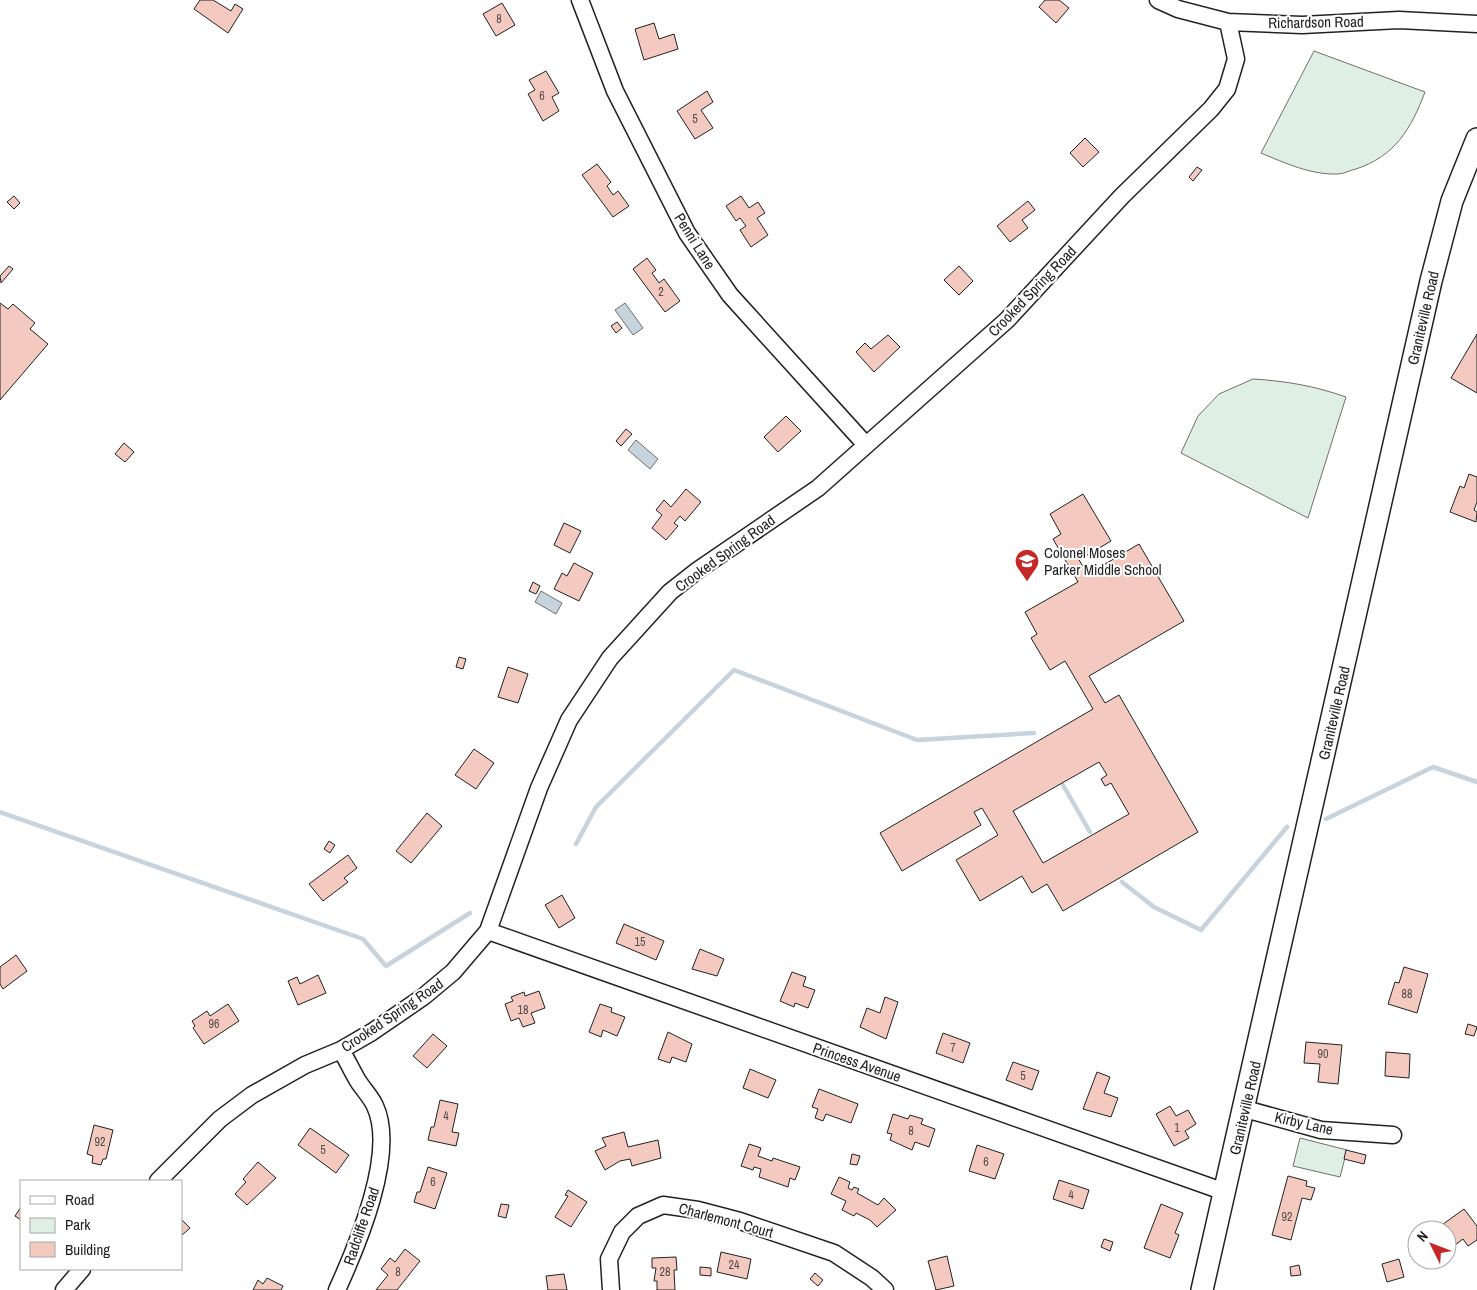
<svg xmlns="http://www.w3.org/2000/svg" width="1477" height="1290" viewBox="0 0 1477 1290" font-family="'Archivo Narrow',sans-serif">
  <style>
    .green { fill: #e0efe3; stroke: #6f6f6f }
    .water { fill: #c7d3dd; stroke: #6f6f6f }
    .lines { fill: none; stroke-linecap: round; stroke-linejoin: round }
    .stream { stroke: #c7d3dd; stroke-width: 4.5 }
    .building { fill: #f3c9c0; stroke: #222; fill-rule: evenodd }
    .minor-casing { stroke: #222; stroke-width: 19 }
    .major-casing { stroke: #222; stroke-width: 24 }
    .minor { stroke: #fff; stroke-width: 16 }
    .major { stroke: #fff; stroke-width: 21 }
    .labels { text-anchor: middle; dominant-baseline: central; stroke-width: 4; stroke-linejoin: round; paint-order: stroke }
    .number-label { font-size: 12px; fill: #564c4a }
    .street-label { font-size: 15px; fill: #222; stroke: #fff }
    .poi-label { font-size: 15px; fill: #222; stroke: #fff; text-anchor: start }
  </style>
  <rect width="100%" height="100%" fill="#fff"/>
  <!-- green -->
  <path class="green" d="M1314,51L1425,92C1411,129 1395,156 1356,169C1350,170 1344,174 1338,174C1311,175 1285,163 1261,153Z
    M1253,379C1286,381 1315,386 1346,397L1308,518L1181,453L1198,416L1219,394Z
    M1300,1138L1347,1150L1340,1177L1293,1166Z"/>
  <!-- water -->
  <path class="water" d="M625,303L643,328L633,335L615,310Z
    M636,440L658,459L650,469L628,450Z
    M541,591L562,603L556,614L535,602Z"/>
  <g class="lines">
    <!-- stream -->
    <path class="stream" d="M1063,785L1090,832
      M0,812L363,939L386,966L470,913
      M1326,819L1433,767L1477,782
      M576,844L596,807L734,670L917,740L1034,733
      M1122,882L1154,907L1201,930L1287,827"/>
  </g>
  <!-- building -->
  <path class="building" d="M200,0H213L231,11L235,4L243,9L228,33L194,9Z
    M1045,0H1059L1069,8L1056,23L1039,7Z
    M502,3L515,25L496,36L483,14Z
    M654,23L659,39L674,34L678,49L644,60L635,29Z
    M546,71L559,93L552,97L559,111L543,121L528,94L535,90L529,80Z
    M707,91L713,102L701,110L713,128L695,139L677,111Z
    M1085,138L1099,152L1083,167L1070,153Z
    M597,164L611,182L607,186L613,195L618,191L629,206L613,217L582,175Z
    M1197,167L1202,170L1193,181L1189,177Z
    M14,196L20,203L14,209L7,202Z
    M741,196L749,208L758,202L765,213L757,218L768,235L751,247L740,230L746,226L740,218L736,221L726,206Z
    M1028,201L1035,210L1022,220L1028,228L1010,242L997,226Z
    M647,258L656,270L652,273L659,283L664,279L680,301L665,312L633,269Z
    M9,266L13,269L1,283L0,276Z
    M959,266L973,281L959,295L944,280Z
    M0,303L8,309L13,304L35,323L30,329L48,344L0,400Z
    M617,322L622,328L616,333L611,326Z
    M1477,334V393L1451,378Z
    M888,335L900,347L874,372L856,352L865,343L871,349Z
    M786,416L801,431L778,452L764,437Z
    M626,429L632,434L621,446L616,441Z
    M124,443L134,452L125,462L115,454Z
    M1469,474L1477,477V502L1474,510L1477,512L1476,522L1450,512L1460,486L1464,488Z
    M686,489L701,502L685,521L680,516L674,523L678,526L666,540L652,528L662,515L656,510L664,500L671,507Z
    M1083,494L1111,541L1079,560L1088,574L1139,544L1184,621L1089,676L1105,703L1119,695L1198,832L1063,911L1047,884L1032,893L1022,876L980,901L956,860L998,835L982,808L974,812L981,825L902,871L880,833L1093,709L1065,661L1050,670L1031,638L1037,634L1025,612L1078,582L1053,539L1061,534L1050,514ZM1099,762L1107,775L1101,779L1105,786L1111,783L1129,814L1043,863L1013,811Z
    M564,523L581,531L570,553L554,545Z
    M574,563L593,573L579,601L554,589L562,573L567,576Z
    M533,582L540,586L536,594L529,591Z
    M459,657L466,659L463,669L456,667Z
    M508,667L528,674L518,703L498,697Z
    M474,749L494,763L476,789L455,775Z
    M427,813L442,826L411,863L396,851Z
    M329,841L335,845L330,853L324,849Z
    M348,855L357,868L344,878L348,882L323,901L309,884Z
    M562,895L575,918L559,928L545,905Z
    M624,924L664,941L656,960L616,943Z
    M700,949L724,959L717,976L692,969Z
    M16,955L27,971L3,989L0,984V967Z
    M1404,967L1428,974L1417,1013L1388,1004L1395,982L1399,983Z
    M792,972L806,977L803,986L815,990L808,1008L795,1003L794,1007L780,1001Z
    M318,975L326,993L298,1005L288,981L297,977L300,984Z
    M539,991L545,1008L531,1013L535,1023L523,1027L519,1018L511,1021L505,1004L513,1001L511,997L524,992L525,996Z
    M885,997L898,1002L886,1039L860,1027L867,1008L880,1013Z
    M228,1004L239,1021L204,1044L193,1028L195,1026L192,1021L207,1011L210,1016Z
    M600,1004L612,1008L611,1012L625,1017L617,1036L603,1030L601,1037L589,1032Z
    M1468,1024L1477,1027L1474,1036L1465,1034Z
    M668,1032L692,1044L686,1062L672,1057L670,1063L658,1059Z
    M943,1033L970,1043L963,1063L936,1053Z
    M433,1034L447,1046L427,1068L413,1056Z
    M1306,1042L1342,1045L1338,1084L1318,1082L1320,1064L1304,1063Z
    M1386,1052L1410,1054L1409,1078L1385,1076Z
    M1013,1062L1039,1071L1032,1090L1006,1080Z
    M750,1069L776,1080L768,1098L743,1088Z
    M1097,1072L1110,1077L1104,1093L1118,1098L1111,1117L1083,1109Z
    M819,1089L858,1104L851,1123L826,1114L823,1121L815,1118L818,1109L812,1107Z
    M440,1100L458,1104L452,1132L459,1133L456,1146L428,1140L431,1127H434Z
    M1170,1106L1176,1116L1188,1110L1196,1124L1185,1131L1189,1138L1174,1146L1156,1114Z
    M893,1114L908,1119L910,1115L923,1119L921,1124L935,1129L929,1147L915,1142L912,1150L890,1140L892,1134L887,1133Z
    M94,1125L113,1130L106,1159H103L101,1165L92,1163L93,1156L87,1154Z
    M310,1128L349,1155L336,1173L298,1145Z
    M624,1132L628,1147L658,1140L661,1158L632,1166L630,1159L620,1161L605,1170L595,1151L606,1146L602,1138Z
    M749,1144L761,1148L758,1156L772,1161L773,1158L800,1167L795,1180L790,1178L788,1187L759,1177L761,1169L754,1167L753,1170L741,1166Z
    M977,1145L1004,1154L995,1179L969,1171Z
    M1346,1150L1366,1155L1364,1164L1344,1159Z
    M852,1154L860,1156L857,1165L850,1164Z
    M258,1162L276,1178L247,1205L235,1194L246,1182L243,1179Z
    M428,1167L447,1173L435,1209L414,1202L417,1192H420Z
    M1288,1176L1307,1181L1306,1186L1315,1188L1311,1200L1302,1198L1291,1240L1272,1235Z
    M839,1177L850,1182L848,1188L852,1190L854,1187L859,1189L857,1193L878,1205L884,1198L896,1210L877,1227L870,1220L856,1213L854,1216L842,1210L846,1201L831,1194Z
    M1059,1180L1089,1190L1083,1209L1053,1199Z
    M568,1190L587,1202L571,1227L555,1217L568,1196L565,1195Z
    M501,1204L509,1205L506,1218L498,1216Z
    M1161,1204L1183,1213L1175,1233L1179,1235L1170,1258L1144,1248Z
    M21,1207V1220L15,1216Z
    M1464,1209L1477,1226V1240L1468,1246L1463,1239L1447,1251V1230H1441L1439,1227Z
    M181,1219L190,1228L181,1236Z
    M1104,1239L1113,1242L1110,1251L1101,1247Z
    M405,1249L420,1261L397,1290H376L388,1275L381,1269L390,1258L395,1262Z
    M721,1252L751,1259L747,1279L717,1272Z
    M947,1256L954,1286L936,1290L928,1261Z
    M676,1257L677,1270H674L675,1290H657V1281H654L656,1268H652V1258Z
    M1399,1259L1404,1277L1387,1282L1382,1264Z
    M1299,1265L1301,1275L1291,1276L1290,1267Z
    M700,1267L711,1268V1276L700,1275Z
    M815,1273L823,1280L818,1286L810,1279Z
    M564,1274L567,1290H548L546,1276Z
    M267,1278L283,1286L281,1290H253L258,1280L263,1284Z"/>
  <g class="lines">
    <defs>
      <path id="minor" d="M580,0L615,91L687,233L730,295L866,445
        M1158,0L1178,9L1228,22L1302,25L1399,20L1477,24
        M488,931L1225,1192
        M1245,1109L1321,1130L1393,1135
        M158,1181L220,1119L252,1095L305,1065L341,1050L372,1032L423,997L453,972L488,931L539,788L569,720L610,658L670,592L698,570L818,488L1007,320L1122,196L1211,109L1227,89L1236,59L1228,22
        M64,1290L82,1269
        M337,1290C357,1246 397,1153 375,1106C371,1097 363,1089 358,1081C352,1071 347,1060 341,1050
        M611,1290L609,1259L622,1232L638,1216L663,1205L698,1210L740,1221L834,1253L872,1278L885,1290"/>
      <path id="major" d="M1202,1290L1431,281L1452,201L1477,139"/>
    </defs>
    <!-- minor casing -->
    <use href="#minor" class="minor-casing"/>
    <!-- major casing -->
    <use href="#major" class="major-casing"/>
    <!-- minor -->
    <use href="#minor" class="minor"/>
    <!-- major -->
    <use href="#major" class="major"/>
  </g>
  <!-- icons -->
  <defs>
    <symbol id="school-pin" viewBox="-11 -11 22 30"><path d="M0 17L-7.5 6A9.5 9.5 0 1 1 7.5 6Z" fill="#c62828" stroke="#fff"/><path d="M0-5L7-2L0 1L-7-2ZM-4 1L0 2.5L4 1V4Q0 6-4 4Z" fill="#fff"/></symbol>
  </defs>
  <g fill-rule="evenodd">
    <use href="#school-pin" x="1013" y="547" width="28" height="38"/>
  </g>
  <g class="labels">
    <!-- number labels -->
    <g class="number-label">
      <text x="499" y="19">8</text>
      <text x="542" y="96">6</text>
      <text x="695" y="119">5</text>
      <text x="661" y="292">2</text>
      <text x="640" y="942">15</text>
      <text x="1407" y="994">88</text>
      <text x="523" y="1010">18</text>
      <text x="214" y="1024">96</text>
      <text x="953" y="1048">7</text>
      <text x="1323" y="1054">90</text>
      <text x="1023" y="1076">5</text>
      <text x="446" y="1116">4</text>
      <text x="1177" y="1128">1</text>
      <text x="911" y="1131">8</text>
      <text x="100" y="1142">92</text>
      <text x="323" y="1150">5</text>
      <text x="986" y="1162">6</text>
      <text x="433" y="1182">6</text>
      <text x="1071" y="1195">4</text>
      <text x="1287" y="1217">92</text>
      <text x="734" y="1265">24</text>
      <text x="398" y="1272">8</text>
      <text x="665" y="1272">28</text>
    </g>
    <!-- street labels -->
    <g class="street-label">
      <text transform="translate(1316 22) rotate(-1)">Richardson Road</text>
      <text transform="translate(695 241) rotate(58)">Penni Lane</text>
      <text transform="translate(1032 291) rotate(-46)">Crooked Spring Road</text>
      <text transform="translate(1423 318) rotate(-77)">Graniteville Road</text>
      <text transform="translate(725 553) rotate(-36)">Crooked Spring Road</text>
      <text transform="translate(1334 713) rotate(-77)">Graniteville Road</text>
      <text transform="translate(392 1015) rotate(-34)">Crooked Spring Road</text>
      <text transform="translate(857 1062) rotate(19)">Princess Avenue</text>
      <text transform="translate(1245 1108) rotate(-77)">Graniteville Road</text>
      <text transform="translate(1304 1123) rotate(13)">Kirby Lane</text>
      <text transform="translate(726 1220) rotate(15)">Charlemont Court</text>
      <text transform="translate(361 1226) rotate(-71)">Radcliffe Road</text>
    </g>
    <!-- poi labels -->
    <g class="poi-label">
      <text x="1044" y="552">Colonel Moses<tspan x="1044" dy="17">Parker Middle School</tspan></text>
    </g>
  </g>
  <!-- legend -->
  <rect x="20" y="1180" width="162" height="90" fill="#ffffff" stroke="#a7a7a7"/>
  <rect x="30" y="1196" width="25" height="8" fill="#ffffff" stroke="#a7a7a7"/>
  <text x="65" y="1205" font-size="15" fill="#222222">Road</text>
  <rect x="30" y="1218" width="25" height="15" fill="#e0efe3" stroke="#a7a7a7"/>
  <text x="65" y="1230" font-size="15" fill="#222222">Park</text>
  <rect x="30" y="1242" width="25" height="15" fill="#f3c9c0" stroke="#a7a7a7"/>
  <text x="65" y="1255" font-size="15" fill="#222222">Building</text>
  <!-- north arrow -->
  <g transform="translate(1432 1245) rotate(312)"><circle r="24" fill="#ffffff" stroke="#a7a7a7"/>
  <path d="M0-4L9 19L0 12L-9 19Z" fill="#c62828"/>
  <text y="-8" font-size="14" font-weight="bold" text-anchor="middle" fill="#222222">N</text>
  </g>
</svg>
